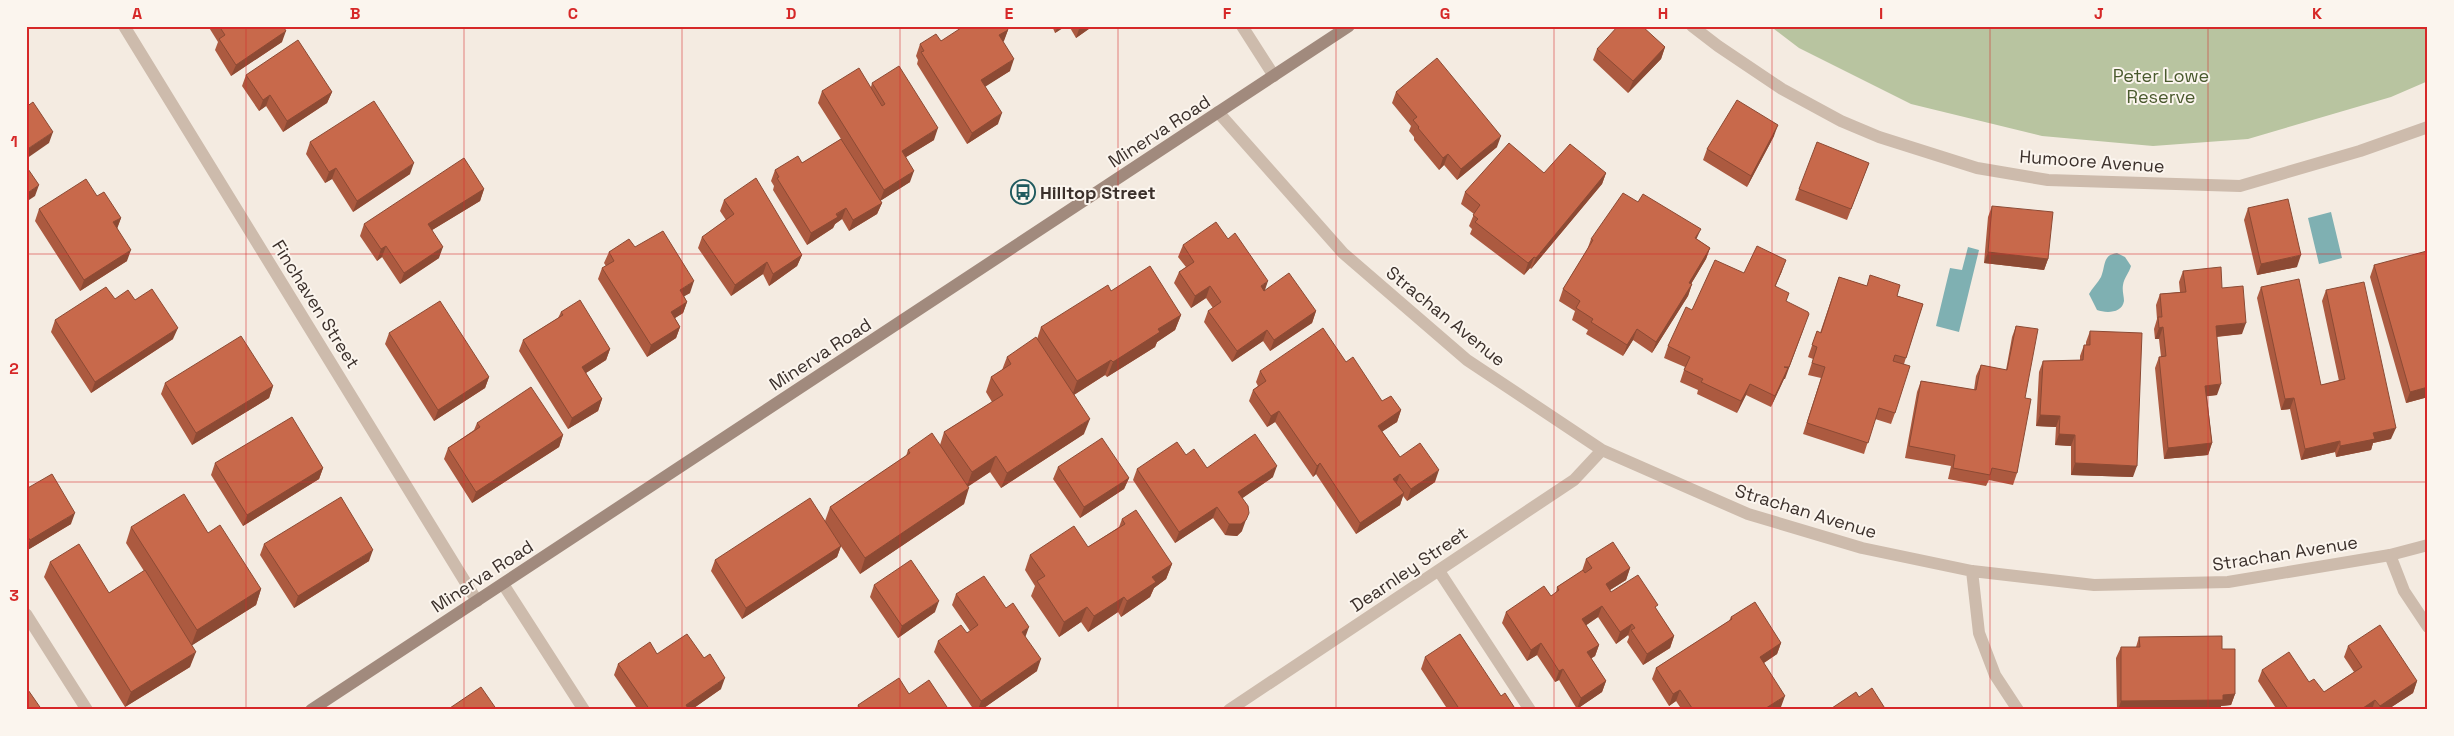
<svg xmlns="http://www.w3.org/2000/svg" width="2454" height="736" viewBox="0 0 2454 736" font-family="'Space Grotesk',sans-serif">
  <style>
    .green { fill: #b8c4a0 }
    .water { fill: #7fb0b2 }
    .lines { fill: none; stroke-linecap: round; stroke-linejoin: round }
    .lane { stroke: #cdbbac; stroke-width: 12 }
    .street { stroke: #cdbbac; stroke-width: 12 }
    .secondary { stroke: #a18a7d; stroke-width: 12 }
    .wall { fill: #ac5a40 }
    .shaded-wall { fill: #8c4a34 }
    .building { fill: #c8694b; stroke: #8c4a34 }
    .grid { fill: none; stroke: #d62828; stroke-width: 1; stroke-opacity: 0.55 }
    .labels { text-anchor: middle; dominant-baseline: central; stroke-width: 4; stroke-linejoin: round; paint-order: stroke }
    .park-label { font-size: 18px; fill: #4a5a2e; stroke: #fbf5ee }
    .street-label { font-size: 18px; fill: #3b302b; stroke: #fbf5ee }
    .poi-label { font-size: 18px; font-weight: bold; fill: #3b302b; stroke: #fbf5ee; text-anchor: start }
    .neatline { fill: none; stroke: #d62828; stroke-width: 2 }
    .grid-label { font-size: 16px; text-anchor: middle; font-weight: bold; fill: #d62828 }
  </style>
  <rect width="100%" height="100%" fill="#f4ebe1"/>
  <!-- green -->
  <path class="green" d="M1770,26H2428V81L2391,97L2248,139L2153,146L2042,136L1911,104L1799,48Z"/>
  <!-- water -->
  <path class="water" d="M2331,212L2342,258L2319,264L2308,218Z
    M1968,247L1979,250L1959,332L1936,326L1950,268L1962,270Z
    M2117,253L2125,257L2131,266C2129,273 2124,278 2123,285C2122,291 2124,296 2124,301C2122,314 2105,313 2097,310L2089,294C2092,288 2098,283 2101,277C2106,266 2102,255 2117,253Z"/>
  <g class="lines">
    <!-- lane -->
    <path class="lane" d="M2390,555L2404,591L2428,627
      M1439,571L1530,710"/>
    <!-- street -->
    <path class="street" d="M124,26L477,601
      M1242,26L1274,76
      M1692,26L1718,46L1782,89L1841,121L1879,137L1977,168L2048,180L2240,186L2360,151L2428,127
      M1218,112L1343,253L1467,360L1602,450L1748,514L1862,548L1972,571L2094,585L2228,582L2390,555L2428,545
      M1972,571L1979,633L1995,675L2018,710
      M503,584L584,710
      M26,614L87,710
      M1229,710L1574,480L1602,450"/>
    <!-- secondary -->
    <path class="secondary" d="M311,710L1349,26"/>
  </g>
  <!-- wall -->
  <path class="wall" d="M208,26H283L282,42L231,76L215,50L218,42Z
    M1052,26H1066L1055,33Z
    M1069,26H1093L1076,38Z
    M1008,30L1003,42L1010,71L985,86L998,124L967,144L917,64L918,60L916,56L920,44Z
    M1665,47L1661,59L1628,93L1593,60L1597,49Z
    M246,75L332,92L327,103L283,132L266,106L259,111L242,86Z
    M872,83L934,140L906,157L910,182L880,201L882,203L877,214L849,231L842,219L835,224L833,228L807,245L773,190L774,186L771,181L775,170L802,163L841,139L818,103L822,91L871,87Z
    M1396,92L1497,147L1457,180L1444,165L1439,170L1414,140V137L1409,131L1411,126L1392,103Z
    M1774,136L1747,187L1703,160L1707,149Z
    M310,142L410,174L353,212L332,179L325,183L306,154Z
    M1869,163L1847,220L1795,200L1799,189Z
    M1544,173H1606L1602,184L1531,269L1530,268L1524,275L1470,234L1472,229L1469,226L1474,214L1461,204L1465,192Z
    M484,189L480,201L432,230L439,258L400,284L382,257L377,261L360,236L364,224Z
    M97,196L121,218L117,228L127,261L80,291L35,221L39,209Z
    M724,200L802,255L797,266L769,286L763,274L731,296L698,248L702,237L726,220L720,211Z
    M1992,206L2048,259L2044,270L1984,263L1988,217Z
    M2248,208L2297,267L2257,275L2244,220Z
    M1228,239L1265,290L1316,311L1312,323L1270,351L1263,341L1232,362L1204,322L1208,311L1213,308L1206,298L1191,308L1174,283L1179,272L1186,267L1178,257L1183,245Z
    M1591,239H1697L1710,248L1706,259L1691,284H1692L1688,296L1652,353L1633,340L1623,356L1586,334L1588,330L1572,320L1575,311L1559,301L1563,289L1587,250Z
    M635,247L690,293L684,296L687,302L683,313L675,318L680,327L676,338L647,357L598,279L602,268L606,266L604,263L609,252Z
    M2428,253V397L2406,403L2370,277L2374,265Z
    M1782,271L1775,286L1786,301L1785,379H1784L1771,407L1746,395L1737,413L1697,394L1698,390L1680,382L1685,367L1664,358L1668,346L1692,310L1744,273Z
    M2183,271L2222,288L2242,334L2217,337V395L2207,396L2212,443L2208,455L2164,459L2155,368L2159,357H2161L2159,339H2155L2154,329L2157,319L2156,305L2160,294L2180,292L2179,282Z
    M1839,277L1923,304L1904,364L1895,413L1891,424L1875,419L1864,454L1803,434L1821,378L1808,375L1813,359L1808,357L1817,331L1820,333Z
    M2261,287L2321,385L2339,381L2322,301L2326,290L2391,439L2373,443L2371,450L2336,457L2335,452L2301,460L2290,409L2281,410L2257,298Z
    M1111,291L1181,315L1175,330L1157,342L1155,347L1107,377L1105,375L1074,395L1084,434L1001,488L990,472L968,486L964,504L860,574L840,545L841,546L837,557L742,619L711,571L715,560L825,521L830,507L906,456L908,450L940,445L944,432L992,402L986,392L991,377L1002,370L1007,357L1037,339L1041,327Z
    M115,299L135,300L173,339L91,393L51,332L55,320Z
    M561,312L610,349L606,360L586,373L602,399L598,411L568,429L519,351L523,340L558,318Z
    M2016,326L2025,398L2017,473L2013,485L1989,480L1986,486L1948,479L1951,466L1905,458L1917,392L1921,381L1974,390L1976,376L1981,365L2006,370L2012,337Z
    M2090,331L2133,477L2071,475V446L2055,445L2056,427L2036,426L2039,372L2043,361L2080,360V356L2084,345H2086V342Z
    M389,333L489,377L485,388L434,421L385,344Z
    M1346,362L1382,401L1401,410L1397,422L1382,431L1400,457L1435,482L1407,501L1403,496L1400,505L1356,534L1316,474L1313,477L1275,422L1267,427L1249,401L1253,390L1258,386L1256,382L1260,371Z
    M165,383L273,386L269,398L192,445L161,394Z
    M477,423L563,435L559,447L472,503L444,459L448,448L474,430Z
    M1186,455L1207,468L1273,477L1242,498V531L1237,536L1225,535L1213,518L1175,543L1133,480L1137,469Z
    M215,463L323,468L319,479L243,526L211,475Z
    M1058,467L1129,478L1124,489L1080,518L1053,479Z
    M26,489L71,524L26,551Z
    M1122,519L1172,564L1166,579L1154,588L1150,597L1121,617L1118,612L1088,632L1081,622L1059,637L1031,596L1035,586L1025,570L1030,555L1088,547L1119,527Z
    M131,527L208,533L261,589L256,605L192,645L190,667L125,707L44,577L50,562L109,593L144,571L126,543Z
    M264,544L369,561L294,608L260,555Z
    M1586,559L1630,568L1626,580L1610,590L1611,592L1656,609L1674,636L1670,648L1643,665L1627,642L1629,637L1628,635L1616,644L1598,617L1586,625L1599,645L1595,656L1591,658L1606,681L1602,692L1577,709L1559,680L1555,682L1537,655L1527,661L1502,623L1506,612L1551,596L1556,593L1557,587L1582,571Z
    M874,585L935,612L898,638L870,597Z
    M956,594L1025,637L1037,671L981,710H974L934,652L938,641L967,633L970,631L952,605Z
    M1731,617L1781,643L1777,654L1764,663L1781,707L1776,710H1682L1676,701L1669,706L1652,679L1656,668L1729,621Z
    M2139,637L2222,649L2235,694L2231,705L2221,706L2220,710H2117L2116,658L2121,647H2136Z
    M2348,646L2417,681L2413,693L2387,710H2277L2258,681L2262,670L2309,682L2324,692L2354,672L2344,657Z
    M657,654L721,689L691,710H638L614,675L618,664Z
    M1425,657L1501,696L1516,710H1448L1421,669Z
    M909,694L949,710H857L858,705Z"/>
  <!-- shaded-wall -->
  <path class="shaded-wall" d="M1058,26H1066L1055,33Z
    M1080,26H1093L1076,38Z
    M1008,30L1004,41L995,47L999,35Z
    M286,31L282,42L231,76L236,65Z
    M1665,47L1661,59L1628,93L1633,81Z
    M1014,59L1010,71L977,92L981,80Z
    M332,92L327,103L283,132L287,121Z
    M270,95L266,106L259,111L263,100Z
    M1002,113L998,124L967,144L972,133Z
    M1778,125L1774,136L1747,187L1751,176Z
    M938,128L934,140L898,162L902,151Z
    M53,132L49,143L26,159V150Z
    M1501,136L1497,147L1457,180L1461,169Z
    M1448,154L1444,165L1439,170L1443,158Z
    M414,163L410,174L353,212L357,201Z
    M336,168L332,179L325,183L329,172Z
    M914,171L910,182L880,201L884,190Z
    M1606,173L1602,184L1531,269L1536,258Z
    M39,185L35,196L26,202V194Z
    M484,189L480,201L424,235L428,224Z
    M882,203L877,214L849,231L853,220Z
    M846,208L842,219L835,224L833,228L807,245L811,233Z
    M121,218L117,229L113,222Z
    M1701,229L1696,240L1695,238Z
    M386,246L382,257L377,261L381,249Z
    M443,247L439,258L400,284L404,273Z
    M1710,248L1706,259L1685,294L1689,283Z
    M131,250L127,261L80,291L84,280Z
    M1988,252L2048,259L2044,270L1984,263Z
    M802,255L797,266L769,286L773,274Z
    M2301,255L2297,267L2257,275L2261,264Z
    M1534,257L1530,268L1524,275L1528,263Z
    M1786,260L1782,271L1771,297L1775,286Z
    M767,262L763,274L731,296L735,285Z
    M694,281L690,293L676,301L680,290Z
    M1268,281L1264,293L1261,286Z
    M1692,284L1688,296L1652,353L1656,342Z
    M1210,286L1206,298L1191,308L1195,296Z
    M687,302L683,313L667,323L671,312Z
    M1316,311L1312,323L1270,351L1274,340Z
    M1181,315L1175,330L1157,342L1155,347L1107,377L1113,362L1158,329Z
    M2246,323L2242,334L2212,337L2216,326Z
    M1805,325L1785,379H1784L1771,407L1775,396L1780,378Z
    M680,327L676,338L647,357L651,345Z
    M2163,327L2159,339H2155L2159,328Z
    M178,328L173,339L91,393L95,382Z
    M1637,329L1633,340L1623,356L1627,345Z
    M1267,330L1263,341L1232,362L1237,351Z
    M610,349L606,360L578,378L582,367Z
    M1111,360L1105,375L1072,396L1077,381Z
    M489,377L485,388L434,421L438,410Z
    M1750,384L1746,395L1737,413L1741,401Z
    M2221,384L2217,395L2201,397L2205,386Z
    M273,386L269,398L192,445L196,433Z
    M2428,387V397L2406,403L2410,392Z
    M2294,398L2290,409L2281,410L2285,399Z
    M602,399L598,411L568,429L572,418Z
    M1401,410L1397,422L1374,437L1378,426Z
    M1279,411L1275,422L1267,427L1271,416Z
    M2040,415L2060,416L2056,427L2036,426Z
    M1090,419L1084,434L1001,488L1007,473Z
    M2396,428L2391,439L2373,443L2371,450L2336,457L2340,446L2373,433Z
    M2059,434L2075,435L2071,446L2055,445Z
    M563,435L559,447L472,503L476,492Z
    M2340,441L2335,452L2301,460L2305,449Z
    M2212,443L2208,455L2164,459L2168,448Z
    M996,456L990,472L966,488L972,472Z
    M1320,463L1316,474L1313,477L1317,466Z
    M2075,463L2137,466L2133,477L2071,475Z
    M1277,466L1273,477L1234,504L1238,492Z
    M323,468L319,479L243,526L247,515Z
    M1439,470L1435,482L1407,501L1411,489Z
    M1400,474L1396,485L1393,479Z
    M1129,478L1124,489L1080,518L1084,507Z
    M969,488L964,504L860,574L865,558Z
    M1404,493L1400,505L1356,534L1360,523Z
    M1217,507L1213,518L1175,543L1179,532Z
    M75,513L71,524L26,551L30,540Z
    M1246,520L1242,531L1237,536L1225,535L1229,524Z
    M841,546L837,557L742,619L746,608Z
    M373,550L369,561L294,608L298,596Z
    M1172,564L1166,579L1154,588L1150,597L1121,617L1127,601L1152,577Z
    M1630,568L1626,580L1602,595L1606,584Z
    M261,589L256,605L191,646L197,630Z
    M1124,597L1118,612L1088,632L1094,616Z
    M939,601L935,612L898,638L902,626Z
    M1602,606L1598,617L1578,631L1582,619Z
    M1087,607L1081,622L1059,637L1064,622Z
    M1632,624L1628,635L1616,644L1620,632Z
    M1029,627L1025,638L1022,632Z
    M1674,636L1670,648L1643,665L1647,654Z
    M1541,643L1537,655L1527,661L1531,650Z
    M1781,643L1777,654L1756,668L1760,657Z
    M1599,645L1595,656L1583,664L1587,652Z
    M196,652L190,667L125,707L131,692Z
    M1041,659L1037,671L981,710H978L981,701Z
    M1563,669L1559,680L1555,682L1559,671Z
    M725,678L721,689L691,710H684L686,705Z
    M1606,681L1602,692L1577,709L1581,698Z
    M2417,681L2413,693L2387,710H2378L2380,706Z
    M1680,690L1676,701L1669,706L1673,694Z
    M2235,694L2231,705L2221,706L2220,710H2118L2121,701Z
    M1785,696L1781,707L1776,710H1763Z
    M2375,700L2372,710H2360Z"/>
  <!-- building -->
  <path class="building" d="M219,26H283L286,31L236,65L219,39L225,35Z
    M964,26H1006L1008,30L999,35L1014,59L981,80L1002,113L972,133L921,52L924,51L920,44L936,34L941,41Z
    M1618,26H1642L1665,47L1633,81L1597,49Z
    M298,40L332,92L287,121L270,95L263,100L246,75Z
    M1437,58L1501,136L1461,169L1448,154L1443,158L1418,128L1419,127L1413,120L1417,117L1396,92Z
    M899,66L938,128L902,151L914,171L884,190L822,91L859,68L882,106L885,104L872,83Z
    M1737,100L1778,125L1751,176L1707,149Z
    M374,101L414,163L357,201L336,168L329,172L310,142Z
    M33,102L53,132L26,150V107Z
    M841,139L882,203L853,220L846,208L836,214L838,217L811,233L777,178L779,177L775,170L798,156L802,163Z
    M1817,142L1869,163L1851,209L1799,189Z
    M1509,143L1544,173L1570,144L1606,173L1536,258L1534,257L1528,263L1475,222L1478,219L1473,215L1480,205L1465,192Z
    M464,158L484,189L428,224L443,247L404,273L386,246L381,249L364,224Z
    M26,166L39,185L26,194Z
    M756,178L802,255L773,274L767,262L735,285L702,237L734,214L724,200Z
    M86,179L97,196L104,192L121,218L113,222L131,250L84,280L39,209Z
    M1623,193L1638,202L1643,194L1701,229L1695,238L1710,248L1689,283L1692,284L1656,342L1637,329L1627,345L1591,322L1593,319L1576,308L1580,301L1563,289L1593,240L1591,239Z
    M2288,199L2301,255L2261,264L2248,208Z
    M1992,206L2053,212L2048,259L1988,252Z
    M1216,222L1228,239L1235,233L1268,281L1261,286L1264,291L1289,273L1316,311L1274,340L1267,330L1237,351L1208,311L1221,302L1210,286L1195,296L1179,272L1194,262L1183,245Z
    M663,231L694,281L680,290L687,302L671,312L680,327L651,345L602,268L614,261L609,252L629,239L635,247Z
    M1757,246L1786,260L1775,286L1789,293L1786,301L1808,312L1809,314L1789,367H1784L1788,368L1775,396L1750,384L1741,401L1701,382L1703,379L1684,370L1690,357L1668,346L1686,307L1692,310L1715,260L1744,273Z
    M2427,251L2428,387L2410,392L2374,265Z
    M1150,266L1181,315L1158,329L1160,332L1113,362L1111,360L1077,381L1041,327L1108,285L1111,291Z
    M2221,267L2222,288L2243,286L2246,323L2216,326L2221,384L2205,386L2212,443L2168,448L2159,357L2166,356L2163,327L2159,328L2158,317H2162L2160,294L2186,292L2183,271Z
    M1870,275L1900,285L1897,296L1923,304L1906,358L1895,355L1893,361L1910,366L1895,413L1879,408L1868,443L1807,423L1825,367L1812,363L1817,347L1812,345L1817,331L1821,333L1839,277L1867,286Z
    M2299,279L2321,385L2345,379L2326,290L2364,282L2396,428L2373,433L2375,439L2340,446V441L2305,449L2294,398L2285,399L2261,287Z
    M106,287L115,299L128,290L135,300L152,289L178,328L95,382L55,320Z
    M580,300L610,349L582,367L602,399L572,418L523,340L563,315L561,312Z
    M440,301L489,377L438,410L389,333Z
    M2016,326L2038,329L2025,398L2031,399L2017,473L1992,468L1990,475L1953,468L1955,455L1909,446L1921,381L1976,390L1981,365L2007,370Z
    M1323,328L1346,362L1353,357L1382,401L1391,396L1401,410L1378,426L1400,457L1420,443L1439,470L1411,489L1400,474L1393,479L1404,493L1360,523L1320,463L1317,466L1279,411L1271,416L1253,390L1266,381L1260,371Z
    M2090,331L2142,333L2137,466L2075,463V435L2059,434L2060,416L2040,415L2043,361L2083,360L2084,345H2090Z
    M241,336L273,386L196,433L165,383Z
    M1036,337L1090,419L1007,473L996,456L972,472L944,432L1003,395L991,377L1011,364L1007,357Z
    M531,387L563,435L476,492L448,448L480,427L477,423Z
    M292,417L323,468L247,515L215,463Z
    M932,433L969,488L865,558L830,507L910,453L908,450Z
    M1255,434L1277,466L1238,492L1248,506L1249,513L1246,520L1241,524H1229L1217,507L1179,532L1137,469L1177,442L1186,455L1194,449L1207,468Z
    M1102,438L1129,478L1084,507L1058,467Z
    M52,474L75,513L30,540L26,534V489Z
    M184,494L208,533L220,525L261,589L197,630L131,527Z
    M341,497L373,550L298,596L264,544Z
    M810,498L841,546L746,608L715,560Z
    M1136,510L1172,564L1152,577L1156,582L1127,601L1124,597L1094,616L1087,607L1064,622L1037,581L1045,576L1030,555L1074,526L1088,547L1125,524L1122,519Z
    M1613,542L1630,568L1606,584L1611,592L1638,575L1658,605L1655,607L1674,636L1647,654L1631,630L1635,628L1632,624L1620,632L1602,606L1582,619L1599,645L1587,652L1606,681L1581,698L1563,669L1559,671L1541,643L1531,650L1506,612L1544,586L1551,596L1559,590L1557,587L1583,570L1585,573L1592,568L1586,559Z
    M79,544L109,593L145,570L196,652L131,692L50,562Z
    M911,560L939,601L902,626L874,585Z
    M984,576L1006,608L1013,603L1029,627L1022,632L1041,659L981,701L938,641L961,625L967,633L978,625L956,594Z
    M1755,602L1781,643L1760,657L1785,696L1763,710H1688L1692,708L1680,690L1673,694L1656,668L1732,619L1731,617Z
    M2380,625L2417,681L2380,706L2375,700L2360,710H2289L2262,670L2289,652L2309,682L2314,679L2324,692L2362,667L2348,646Z
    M687,634L704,658L710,654L725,678L686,705L689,710H650L618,664L650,642L657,654Z
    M1460,634L1501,696L1505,693L1516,710H1455L1458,707L1425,657Z
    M2222,636V649H2235V694L2223,695V700L2121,701V647H2140L2139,637Z
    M899,678L909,694L929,680L949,710H861L858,705Z
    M26,687L42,710H26Z
    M481,687L497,710H447Z
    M1872,688L1886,710H1829L1856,692L1859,697Z"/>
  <!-- grid -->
  <path class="grid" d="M246,26V710M464,26V710M682,26V710M900,26V710M1118,26V710M1336,26V710M1554,26V710M1772,26V710M1990,26V710M2208,26V710M26,254H2428M26,482H2428"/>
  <!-- icons -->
  <defs>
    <symbol id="bus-ring" viewBox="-11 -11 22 22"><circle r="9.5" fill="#fbf5ee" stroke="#1f5a5e" stroke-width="1.5"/><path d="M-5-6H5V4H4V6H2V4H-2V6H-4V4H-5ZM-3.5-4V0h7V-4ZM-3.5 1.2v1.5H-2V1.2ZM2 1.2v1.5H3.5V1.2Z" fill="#1f5a5e"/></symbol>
  </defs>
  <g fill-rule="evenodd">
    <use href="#bus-ring" x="1009" y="178" width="28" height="28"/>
  </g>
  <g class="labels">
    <!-- park labels -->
    <g class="park-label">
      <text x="2161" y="75">Peter Lowe<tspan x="2161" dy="21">Reserve</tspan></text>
    </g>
    <!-- street labels -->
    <g class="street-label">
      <text transform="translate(1159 131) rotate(-33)">Minerva Road</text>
      <text transform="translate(2092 161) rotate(4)">Humoore Avenue</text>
      <text transform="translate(316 304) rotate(58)">Finchaven Street</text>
      <text transform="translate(1446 316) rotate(39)">Strachan Avenue</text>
      <text transform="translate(820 354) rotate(-33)">Minerva Road</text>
      <text transform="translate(1806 511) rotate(17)">Strachan Avenue</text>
      <text transform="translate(2285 553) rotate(-9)">Strachan Avenue</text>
      <text transform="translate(1409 569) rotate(-34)">Dearnley Street</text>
      <text transform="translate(482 576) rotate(-33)">Minerva Road</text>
    </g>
    <!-- poi labels -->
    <g class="poi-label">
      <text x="1040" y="192">Hilltop Street</text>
    </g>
  </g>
  <!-- border -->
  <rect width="2454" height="736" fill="none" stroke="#fbf5ee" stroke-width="55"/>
  <rect x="28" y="28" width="2398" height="680" class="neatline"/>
  <g class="grid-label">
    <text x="137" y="19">A</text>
    <text x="355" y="19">B</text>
    <text x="573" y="19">C</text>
    <text x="791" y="19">D</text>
    <text x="1009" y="19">E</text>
    <text x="1227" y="19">F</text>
    <text x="1445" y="19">G</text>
    <text x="1663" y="19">H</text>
    <text x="1881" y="19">I</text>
    <text x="2099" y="19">J</text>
    <text x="2317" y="19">K</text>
    <text x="14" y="147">1</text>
    <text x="14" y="374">2</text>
    <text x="14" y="601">3</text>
  </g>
</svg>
